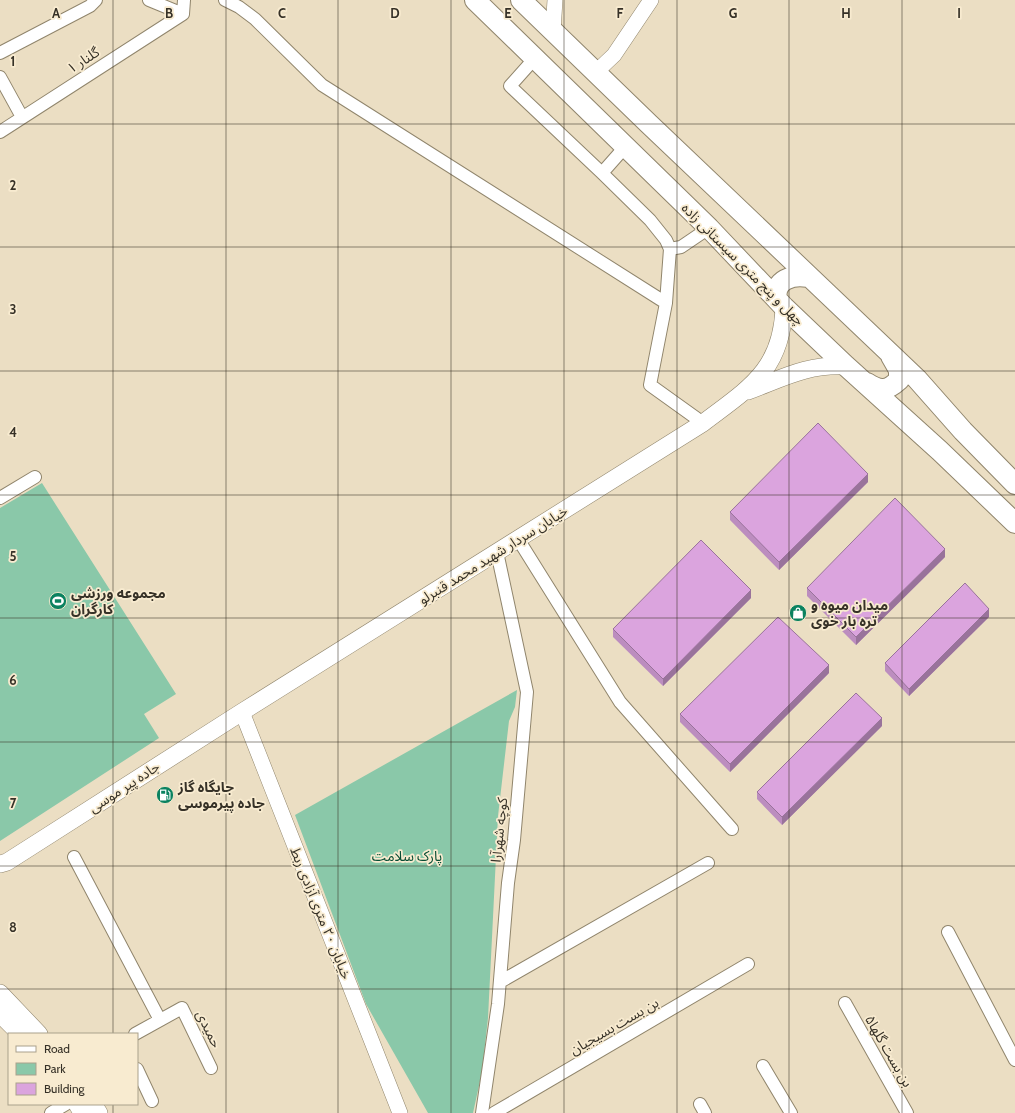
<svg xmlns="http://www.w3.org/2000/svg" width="1015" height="1113" viewBox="0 0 1015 1113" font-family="Cabin,'Noto Sans Arabic',sans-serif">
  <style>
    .green { fill: #8ac8a9 }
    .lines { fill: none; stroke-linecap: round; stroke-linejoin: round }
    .minor-casing { stroke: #90856c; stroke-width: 14 }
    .tertiary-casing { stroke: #90856c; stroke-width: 16 }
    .secondary-casing { stroke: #90856c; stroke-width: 18 }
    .trunk-casing { stroke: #90856c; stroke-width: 22 }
    .minor { stroke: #fff; stroke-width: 12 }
    .tertiary { stroke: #fff; stroke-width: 15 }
    .secondary { stroke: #fff; stroke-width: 17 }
    .trunk { stroke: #fff; stroke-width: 20 }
    .wall { fill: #bc8dbf }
    .shaded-wall { fill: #99739b }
    .building { fill: #dba4de; stroke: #99739b }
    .grid { fill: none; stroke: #363127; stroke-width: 1; stroke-opacity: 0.55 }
    .labels { text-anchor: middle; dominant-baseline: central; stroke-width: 3.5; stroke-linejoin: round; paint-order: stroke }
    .street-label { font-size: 14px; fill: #363127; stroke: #f8ebd0 }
    .poi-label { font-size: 14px; font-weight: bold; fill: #363127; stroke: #f8ebd0; text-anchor: start }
    .park-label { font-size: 14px; fill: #064c33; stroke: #f8ebd0 }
    .grid-label { font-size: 13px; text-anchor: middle; font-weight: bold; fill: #363127; stroke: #f8ebd0; stroke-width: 3.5; stroke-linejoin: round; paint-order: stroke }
  </style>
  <rect width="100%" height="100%" fill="#ebdec3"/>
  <!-- green -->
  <path class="green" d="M42,483L176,694L144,714L159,738L0,841V508Z
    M517,690L515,707L509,721L498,816L488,1018L482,1072L473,1113H428L366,1004L295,815Z"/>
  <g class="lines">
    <defs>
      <path id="minor" d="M149,0L183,14
        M225,0L239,7L255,19L322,85L666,303L650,385L703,423
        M183,14L184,0
        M0,53L90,6L96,0
        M535,58L510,86L602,173L650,220L666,240L670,249L666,303
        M0,77L22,117
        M0,132L183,14
        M602,173L625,147
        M670,249L681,247L709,228
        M0,498L35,477
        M518,539L620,702L732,829
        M74,857L160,1020
        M948,932L1015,1060
        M500,982L708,863
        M845,1003L907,1113
        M135,1034L182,1008L211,1068
        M763,1066L791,1113
        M137,1069L152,1101
        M700,1104L705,1113
        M51,1113L66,1104
        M482,1113L498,1004L508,883L514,840L527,692L497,552
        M494,1113L748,964"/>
      <path id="tertiary" d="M553,31L555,0
        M596,72L614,55L651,0
        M242,712L400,1113"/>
      <path id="secondary" d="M748,391C783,378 807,364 846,366
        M0,864L7,862L242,712L703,423C749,388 782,370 784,307
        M0,993L39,1034
        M0,1014L20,1034
        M77,1104L82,1113
        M93,1104L99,1113"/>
      <path id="trunk" d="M475,0L709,228L784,307L846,366L940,451L1015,523
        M521,0L649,124L917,379L963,431L1015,484
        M777,299C773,280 793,274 808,277
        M867,383C881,392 887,391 899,380V370L891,356"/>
    </defs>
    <!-- minor casing -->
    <use href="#minor" class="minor-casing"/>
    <!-- tertiary casing -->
    <use href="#tertiary" class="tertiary-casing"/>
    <!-- secondary casing -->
    <use href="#secondary" class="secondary-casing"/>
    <!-- trunk casing -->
    <use href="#trunk" class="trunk-casing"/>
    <!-- minor -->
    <use href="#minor" class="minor"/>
    <!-- tertiary -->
    <use href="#tertiary" class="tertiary"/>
    <!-- secondary -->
    <use href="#secondary" class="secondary"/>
    <!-- trunk -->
    <use href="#trunk" class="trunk"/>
  </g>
  <!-- wall -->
  <path class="wall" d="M868,482L779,570L730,520V512Z
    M945,557L856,645L807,596V588Z
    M751,598L663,686L613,637V629Z
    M989,617L909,696L885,671V663Z
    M829,673L730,772L680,722V714Z
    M882,726L782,825L757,799V792Z"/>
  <!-- shaded-wall -->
  <path class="shaded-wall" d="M868,474V482L779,570V562Z
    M945,549V557L856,645V637Z
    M751,590V598L663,686V679Z
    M989,609V617L909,696V689Z
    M829,665V673L730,772V764Z
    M882,718V726L782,825V817Z"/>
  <!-- building -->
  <path class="building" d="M818,423L868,474L779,562L730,512Z
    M895,498L945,549L856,637L807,588Z
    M701,540L751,590L663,679L613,629Z
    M965,583L989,609L909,689L885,663Z
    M778,617L829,665L730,764L680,714Z
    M856,693L882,718L782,817L757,792Z"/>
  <!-- grid -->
  <path class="grid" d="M113,0V1034M226,0V1113M338,0V1113M451,0V1113M564,0V1113M677,0V1113M789,0V1113M902,0V1113M0,124H1015M0,247H1015M0,371H1015M0,495H1015M0,618H1015M0,742H1015M0,866H1015M0,989H1015M113,1104V1113"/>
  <!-- icons -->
  <defs>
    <symbol id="stadium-disc" viewBox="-11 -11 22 22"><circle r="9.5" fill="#0b8260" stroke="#f8ebd0"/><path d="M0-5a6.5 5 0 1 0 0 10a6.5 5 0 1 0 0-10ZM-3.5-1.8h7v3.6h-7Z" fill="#fff"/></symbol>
    <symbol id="shop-disc" viewBox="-11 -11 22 22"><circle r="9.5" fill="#0b8260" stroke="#f8ebd0"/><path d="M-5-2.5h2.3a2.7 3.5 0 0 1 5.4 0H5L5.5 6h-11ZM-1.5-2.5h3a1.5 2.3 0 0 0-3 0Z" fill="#fff"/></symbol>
    <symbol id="fuel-disc" viewBox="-11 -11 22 22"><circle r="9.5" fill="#0b8260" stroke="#f8ebd0"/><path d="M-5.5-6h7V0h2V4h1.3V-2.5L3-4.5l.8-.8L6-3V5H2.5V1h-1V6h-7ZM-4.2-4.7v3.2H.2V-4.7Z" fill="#fff"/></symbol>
  </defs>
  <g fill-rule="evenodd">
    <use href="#stadium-disc" x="48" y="591" width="20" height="20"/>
    <use href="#shop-disc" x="788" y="603" width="20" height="20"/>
    <use href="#fuel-disc" x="155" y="785" width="20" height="20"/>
  </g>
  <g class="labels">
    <!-- street labels -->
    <g class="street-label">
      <text transform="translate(83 60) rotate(-33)">۱ گلنار</text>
      <text transform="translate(743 264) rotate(45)">چهل و پنج متری سیستانی زاده</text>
      <text transform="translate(493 555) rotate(-32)">خیابان سردار شهید محمد قنبرلو</text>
      <text transform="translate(124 787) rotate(-33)">جاده پیر موسی</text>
      <text transform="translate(499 830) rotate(-84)">کوچه شهرآرا</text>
      <text transform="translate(321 913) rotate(68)">خیابان ۲۰ متری آزادی ربط</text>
      <text transform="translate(614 1026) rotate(-30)">بن بست بسیجیان</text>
      <text transform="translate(209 1029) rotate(64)">حمیدی</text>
      <text transform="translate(889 1051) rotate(60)">بن بست گلها۵</text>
    </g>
    <!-- poi labels -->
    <g class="poi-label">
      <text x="71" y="593">مجموعه ورزشی<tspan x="71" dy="16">کارگران</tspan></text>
      <text x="811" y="605">میدان میوه و<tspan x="811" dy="16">تره بار خوی</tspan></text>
      <text x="178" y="787">جایگاه گاز<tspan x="178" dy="16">جاده پیرموسی</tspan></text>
    </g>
    <!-- park labels -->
    <g class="park-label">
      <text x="407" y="856">پارک سلامت</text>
    </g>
  </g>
  <g class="grid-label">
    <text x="56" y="18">A</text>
    <text x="169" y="18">B</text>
    <text x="282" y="18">C</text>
    <text x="395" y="18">D</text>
    <text x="508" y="18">E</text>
    <text x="620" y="18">F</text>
    <text x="733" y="18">G</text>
    <text x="846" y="18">H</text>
    <text x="959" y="18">I</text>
    <text x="13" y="66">1</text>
    <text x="13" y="190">2</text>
    <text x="13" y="314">3</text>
    <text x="13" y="437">4</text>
    <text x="13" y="561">5</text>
    <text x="13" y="685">6</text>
    <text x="13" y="808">7</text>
    <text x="13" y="932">8</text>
  </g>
  <!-- legend -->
  <rect x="8" y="1033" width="130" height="72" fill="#f8ebd0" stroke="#aaa18c"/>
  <rect x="16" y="1046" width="20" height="6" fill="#ffffff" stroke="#aaa18c"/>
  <text x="44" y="1053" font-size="12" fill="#363127">Road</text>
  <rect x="16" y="1063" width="20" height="12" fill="#8ac8a9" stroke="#aaa18c"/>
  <text x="44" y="1073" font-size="12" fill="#363127">Park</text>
  <rect x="16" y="1083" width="20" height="12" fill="#dba4de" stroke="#aaa18c"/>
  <text x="44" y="1093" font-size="12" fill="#363127">Building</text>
</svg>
